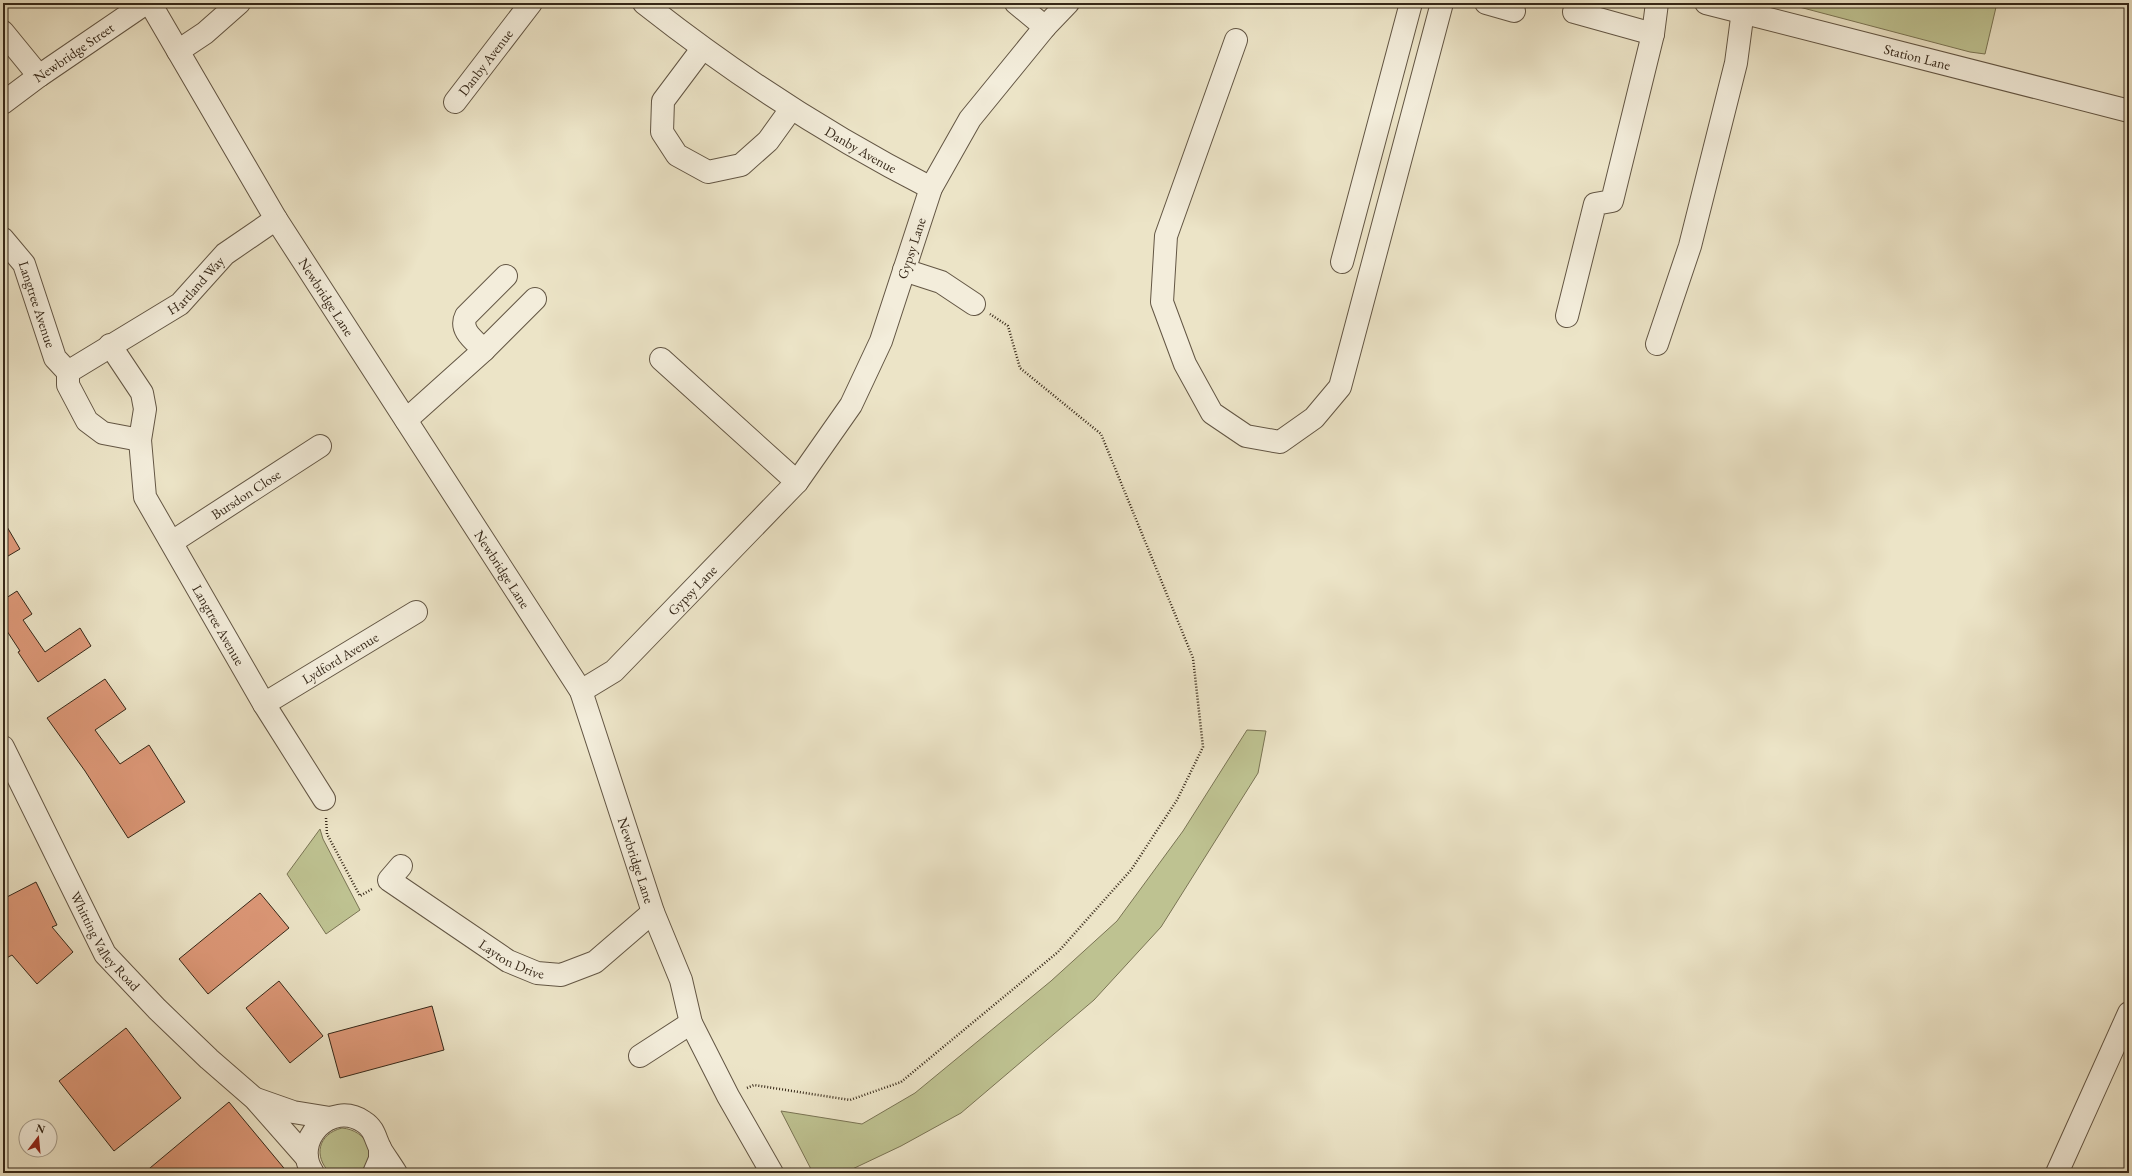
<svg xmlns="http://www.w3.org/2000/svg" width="2132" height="1176" viewBox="0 0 2132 1176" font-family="'EB Garamond',serif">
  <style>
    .green { fill: #bec291; stroke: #7a7454 }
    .building { fill: #dd9878; stroke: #352718 }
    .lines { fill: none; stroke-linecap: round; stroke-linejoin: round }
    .minor-casing { stroke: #635644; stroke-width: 24 }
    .path { stroke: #352718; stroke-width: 2.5; stroke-dasharray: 1 2; stroke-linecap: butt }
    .minor { stroke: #f3eddb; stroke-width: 22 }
    .labels { text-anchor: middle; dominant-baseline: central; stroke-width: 3; stroke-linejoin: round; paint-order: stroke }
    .street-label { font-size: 14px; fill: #352718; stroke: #f3eddb }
  </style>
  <rect width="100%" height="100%" fill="#ece4c7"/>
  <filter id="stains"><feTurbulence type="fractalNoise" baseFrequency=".005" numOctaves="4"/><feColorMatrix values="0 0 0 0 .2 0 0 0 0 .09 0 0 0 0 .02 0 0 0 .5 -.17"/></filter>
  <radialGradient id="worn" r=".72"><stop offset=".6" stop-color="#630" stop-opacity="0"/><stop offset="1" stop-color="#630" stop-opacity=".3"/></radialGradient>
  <!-- green -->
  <path class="green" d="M1784,3H1997L1985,54L1970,52Z
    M1247,730L1266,731L1258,773L1161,927L1094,1000L961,1113L901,1146L844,1173H813L781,1111L862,1124L915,1093L1051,981L1117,921L1183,831Z
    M320,829L323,839L360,910L326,934L287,874Z
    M342,1128C367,1130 381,1157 359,1173H330C313,1156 318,1134 342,1128Z"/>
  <!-- building -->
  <path class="building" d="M3,520L20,549L3,559Z
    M17,591L32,614L23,620L45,652L80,628L91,646L38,682L18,652L20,651L3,625V600Z
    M105,679L126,709L95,730L120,764L149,745L185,802L128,838L85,771L47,718Z
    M36,882L57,925L52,927L73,952L37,984L12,955L3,960V899Z
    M260,893L289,928L208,994L179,959Z
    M279,981L323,1036L290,1063L246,1008Z
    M432,1006L444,1050L340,1078L328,1034Z
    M126,1028L181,1098L114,1151L59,1081Z
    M229,1102L288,1173H144Z"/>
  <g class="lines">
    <defs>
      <g id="minor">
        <path id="s1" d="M150,3L276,219L581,691L653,912L681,980L691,1023L728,1096L772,1173"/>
        <path id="s2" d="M644,3C734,74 829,136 931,188"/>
        <path d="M1016,3L1045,27"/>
        <path d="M1486,3L1514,11"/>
        <path id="s3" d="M1706,3L2129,111"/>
        <path d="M1574,12L1653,34"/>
        <path d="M3,32L39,76"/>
        <path d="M1236,40L1166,236L1162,302L1185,364L1212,413L1246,436L1280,442L1314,418L1340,387L1442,3"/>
        <path d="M702,49L663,101L662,132L677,155L708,172L741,165L768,141L791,109"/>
        <path d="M178,51L205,33L239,3"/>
        <path id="s4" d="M455,102L531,3"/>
        <path id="s5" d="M3,103L39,76L146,3"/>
        <path id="s6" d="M3,239L24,264L55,358L68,372L180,304L225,254L276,219"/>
        <path d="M1342,262L1411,3"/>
        <path d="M904,270L941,282L974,304"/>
        <path d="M1567,316L1595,204L1612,201L1653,34L1657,3"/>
        <path d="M1657,344L1690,246L1736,63L1744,3"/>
        <path id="s7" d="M110,345L142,393L145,409L140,440L145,497L264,704L324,799"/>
        <path d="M484,350L535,299"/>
        <path d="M661,359L797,482"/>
        <path d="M68,372V385L87,421L103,433L140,440"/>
        <path d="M406,420L484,350C474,340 459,330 466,316L506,276"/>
        <path id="s8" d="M172,542L320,446"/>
        <path id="s9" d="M581,691L614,671L797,482L851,405L881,341L931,188L970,119L1045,27L1068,3"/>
        <path id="s10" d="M264,704L416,612"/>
        <path id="s11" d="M3,747L105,954L157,1009L209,1059L255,1099L307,1158"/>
        <path id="s12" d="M401,866L389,880L508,961L537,973L561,975L595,962L653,912"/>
        <path d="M640,1056L691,1023"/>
        <path d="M256,1099L293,1112L330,1118"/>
        <path d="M313,1173C291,1141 331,1099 364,1122C375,1129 375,1139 381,1150C386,1158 391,1165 396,1173"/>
        <path d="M374,1173L380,1159V1148"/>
        <path d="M2057,1173L2129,1013"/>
      </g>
    </defs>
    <!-- minor casing -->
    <use href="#minor" class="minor-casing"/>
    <!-- path -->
    <path class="path" d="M326,818L327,834L360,896L372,889
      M747,1088L754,1085L850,1100L901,1082L1058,952L1131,870L1177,800L1203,747L1193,658L1101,434L1020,368L1008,326L990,314"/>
    <!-- minor -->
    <use href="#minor" class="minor"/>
  </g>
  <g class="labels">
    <!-- street labels -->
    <g class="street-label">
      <text stroke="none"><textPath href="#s5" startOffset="87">Newbridge Street</textPath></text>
      <text stroke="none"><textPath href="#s3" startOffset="218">Station Lane</textPath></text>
      <text stroke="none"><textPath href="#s4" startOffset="50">Danby Avenue</textPath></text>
      <text stroke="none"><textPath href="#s2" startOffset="262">Danby Avenue</textPath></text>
      <text stroke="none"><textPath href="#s9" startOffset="564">Gypsy Lane</textPath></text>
      <text stroke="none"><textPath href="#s6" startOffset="306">Hartland Way</textPath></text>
      <text stroke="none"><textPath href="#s1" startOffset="343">Newbridge Lane</textPath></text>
      <text stroke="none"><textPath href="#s6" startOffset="75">Langtree Avenue</textPath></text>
      <text stroke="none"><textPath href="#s8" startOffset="88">Bursdon Close</textPath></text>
      <text stroke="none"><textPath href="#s1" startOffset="667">Newbridge Lane</textPath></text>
      <text stroke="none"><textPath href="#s9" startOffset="151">Gypsy Lane</textPath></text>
      <text stroke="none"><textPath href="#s7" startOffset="310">Langtree Avenue</textPath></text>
      <text stroke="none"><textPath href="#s10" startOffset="89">Lydford Avenue</textPath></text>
      <text stroke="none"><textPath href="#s1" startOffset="990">Newbridge Lane</textPath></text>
      <text stroke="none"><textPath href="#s11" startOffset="220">Whitting Valley Road</textPath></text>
      <text stroke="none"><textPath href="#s12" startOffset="165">Layton Drive</textPath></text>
    </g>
  </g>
  <!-- margin -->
  <rect width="2132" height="1176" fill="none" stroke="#ece4c7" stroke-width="16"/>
  <rect x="4" y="4" width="2124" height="1168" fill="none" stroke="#352718" stroke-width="2"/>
  <rect x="8" y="8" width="2116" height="1160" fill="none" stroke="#352718"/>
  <!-- north arrow -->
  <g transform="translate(38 1138) rotate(16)"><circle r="19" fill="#f3eddb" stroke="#a79e8d"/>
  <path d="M0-3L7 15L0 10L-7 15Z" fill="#8f2418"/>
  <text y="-6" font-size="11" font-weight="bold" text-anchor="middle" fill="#352718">N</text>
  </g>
  <rect width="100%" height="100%" filter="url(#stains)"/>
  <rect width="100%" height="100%" fill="url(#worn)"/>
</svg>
